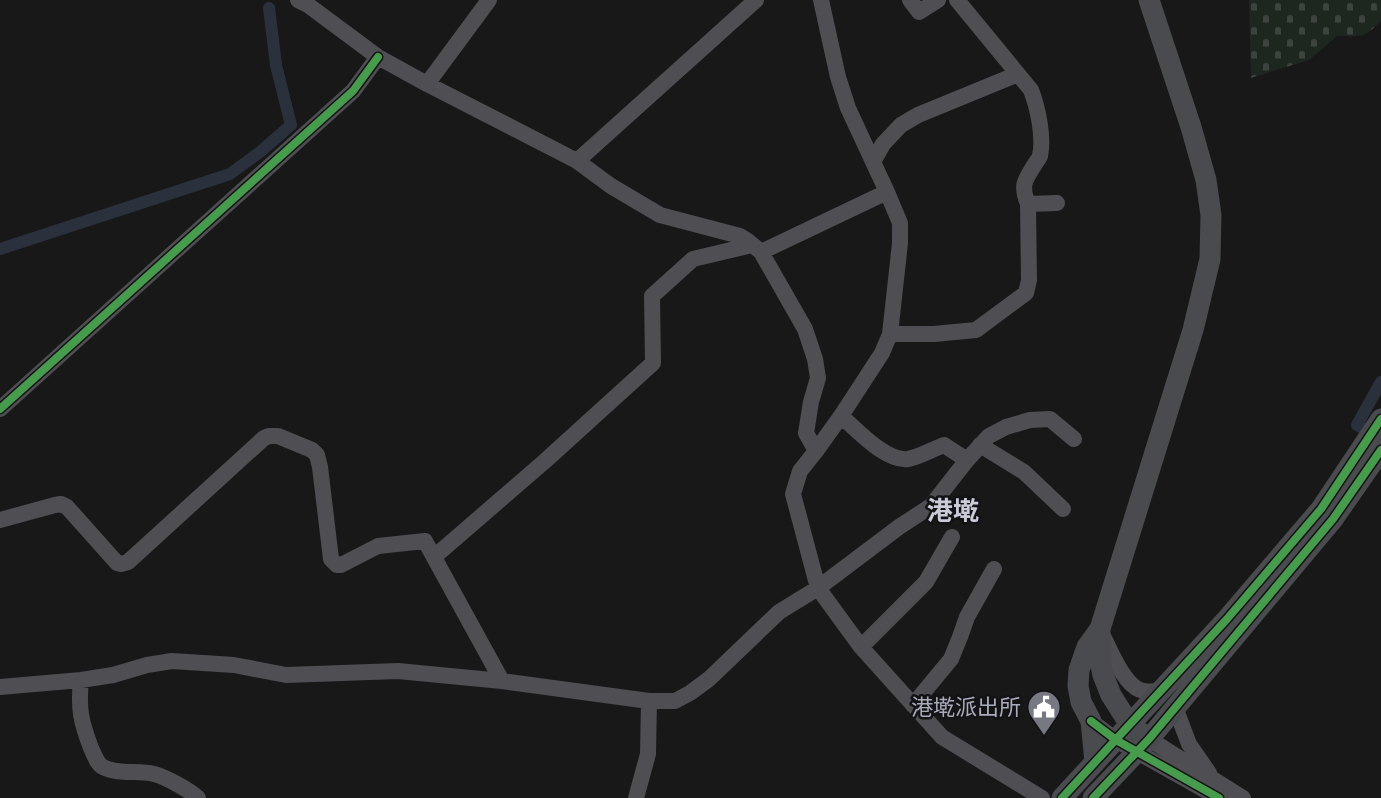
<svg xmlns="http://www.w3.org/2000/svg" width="1381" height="798" viewBox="0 0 1381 798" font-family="'Space Grotesk','Noto Sans TC',sans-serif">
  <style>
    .cemetery { fill: url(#cemetery-stones) }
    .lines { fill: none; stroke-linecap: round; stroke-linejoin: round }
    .canal { stroke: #2a313c; stroke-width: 12 }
    .minor { stroke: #4e4e53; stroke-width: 16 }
    .major { stroke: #4a4b4f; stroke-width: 21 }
    .cycleway-casing { stroke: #131215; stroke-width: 11 }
    .cycleway { stroke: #469c4c; stroke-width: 8 }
    .labels { text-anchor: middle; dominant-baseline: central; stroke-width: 5; stroke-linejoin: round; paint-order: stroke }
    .poi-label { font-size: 22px; fill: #a8acba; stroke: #131215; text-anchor: end }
    .quarter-label { font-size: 26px; font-weight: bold; fill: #cacbd6; stroke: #131215 }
  </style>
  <defs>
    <pattern id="cemetery-stones" width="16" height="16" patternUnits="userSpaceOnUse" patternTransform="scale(1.5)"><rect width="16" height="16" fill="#1e2620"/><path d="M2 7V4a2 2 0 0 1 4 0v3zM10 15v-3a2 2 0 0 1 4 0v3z" fill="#3c433e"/></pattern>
  </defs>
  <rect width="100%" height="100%" fill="#181819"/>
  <!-- cemetery -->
  <path class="cemetery" d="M1249,0H1381V21C1363,39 1362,36 1337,36L1309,60L1251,78Z"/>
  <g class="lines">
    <!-- canal -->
    <path class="canal" d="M0,249L230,174L260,152L291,125L276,65L269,8
      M1381,382L1357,425L1381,438"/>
    <!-- minor -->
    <path class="minor" d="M298,0L308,5L378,57L427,84L577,161L611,186L660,215L740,236L748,241L761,252L805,329L815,359L818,378L811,402L806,433L816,451L800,471L793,494L818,588L861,647L942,737L1042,798
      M910,0L919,12L938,0
      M957,0L1031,90C1038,108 1044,137 1040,156C1039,159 1036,162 1035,164C1025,180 1020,185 1028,204
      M427,84L489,0
      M577,161L756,0
      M873,162L883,144L901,125L918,115L1018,74
      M761,252L887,192
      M890,334H934L976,330L1026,293L1029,280L1028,204L1057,203
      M0,409L353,91L378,57
      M841,416C857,430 886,462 908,459C920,457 933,449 944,445L967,460
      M980,445L1024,472L1063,509
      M816,451L841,416L882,353L890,334L900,243V223L887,192L848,108L838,77L821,0
      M0,520L55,505L61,504L67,507L117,563L121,564L128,562L264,438L269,436H278L312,450L317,455L320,467L331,559L337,565H341L378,546L425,541L502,681
      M434,557L545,461L653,363L652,296L693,259L752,245
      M1101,632C1109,647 1123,684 1140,690C1147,693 1155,691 1163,690
      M861,647L926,582L952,537
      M81,680C78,709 81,722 91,748C94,754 97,764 103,767C118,775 138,770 154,774C166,777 189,790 198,798
      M0,687L81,680L113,675L147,665L172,661L234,665L286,675L398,671L502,681L649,701H675L690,693L709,679L779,612L818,588L899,527L931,506L967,460L989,436L1006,427L1030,420L1050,419L1074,439
      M913,705L951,659L960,637L967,617L994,569
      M1175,707L1189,744L1209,773
      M1091,721L1116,740L1219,798
      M1149,739L1243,798
      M636,798L648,754L649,701"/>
    <!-- major -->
    <path class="major" d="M1149,739L1130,725L1111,695L1103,675L1100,661V629L1193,330L1210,259L1211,215L1206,180L1191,127L1149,0
      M1095,762L1091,721L1081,702L1078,686L1079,670L1087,647L1100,629
      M1062,798L1227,619L1321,509L1381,419
      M1093,798L1149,739L1333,519L1381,450"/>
    <defs>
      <path id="cycleway" d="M0,409L353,91L378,57
        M1091,721L1116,740L1219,798
        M1062,798L1227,619L1321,509L1381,419
        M1093,798L1149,739L1333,519L1381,450"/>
    </defs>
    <!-- cycleway casing -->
    <use href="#cycleway" class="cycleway-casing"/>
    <!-- cycleway -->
    <use href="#cycleway" class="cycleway"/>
  </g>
  <!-- icons -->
  <defs>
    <symbol id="civic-pin" viewBox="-11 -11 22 30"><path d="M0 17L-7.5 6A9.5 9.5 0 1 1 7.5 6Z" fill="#767882" stroke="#131215"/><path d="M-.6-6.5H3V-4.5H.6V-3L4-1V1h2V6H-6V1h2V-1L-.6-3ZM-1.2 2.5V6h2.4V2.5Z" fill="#fff"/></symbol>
  </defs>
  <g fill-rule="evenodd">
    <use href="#civic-pin" x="1025" y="688" width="38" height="52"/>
  </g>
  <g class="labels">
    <!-- poi labels -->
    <g class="poi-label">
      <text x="1021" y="707">港墘派出所</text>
    </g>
    <!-- quarter labels -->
    <g class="quarter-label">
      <text x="953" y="511">港墘</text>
    </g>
  </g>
</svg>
